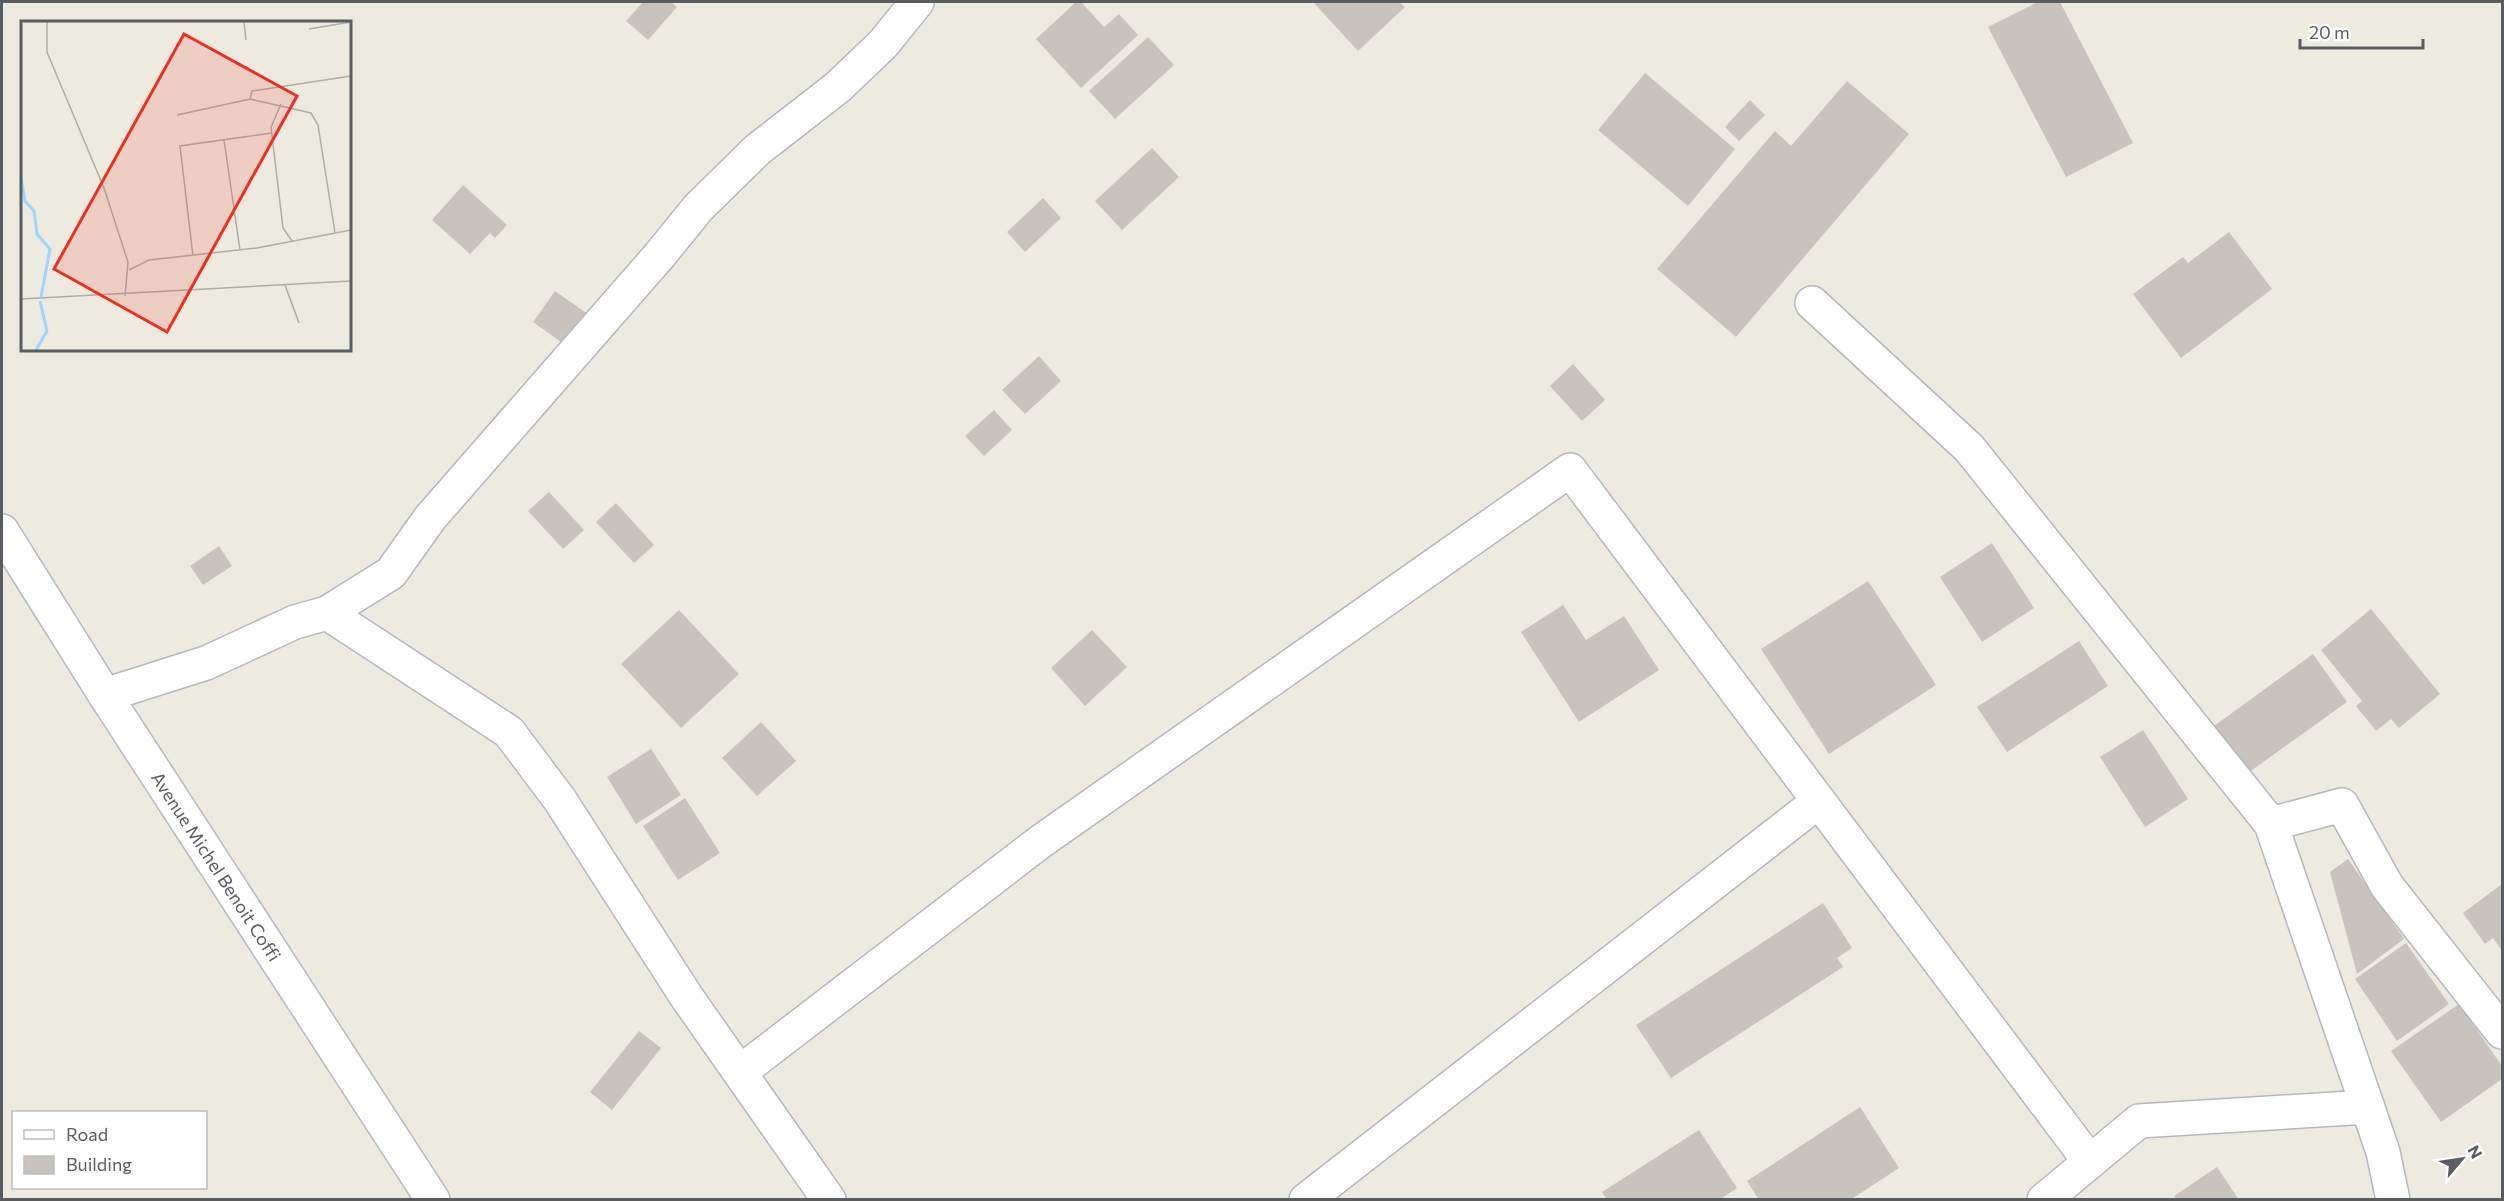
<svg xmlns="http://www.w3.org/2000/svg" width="2504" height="1201" viewBox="0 0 2504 1201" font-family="Commissioner,sans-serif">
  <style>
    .building { fill: #c8c4bd }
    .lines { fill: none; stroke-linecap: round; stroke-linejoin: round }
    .street-casing { stroke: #b5b8be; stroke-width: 36 }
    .secondary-casing { stroke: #b6bac0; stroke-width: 36 }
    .street { stroke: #fff; stroke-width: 33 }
    .secondary { stroke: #fff; stroke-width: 33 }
    .labels { text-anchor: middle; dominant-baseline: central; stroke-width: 4.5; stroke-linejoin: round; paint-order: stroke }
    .street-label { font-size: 18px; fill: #585d62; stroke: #fff }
    .inset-river { fill: none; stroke: #9dd5ff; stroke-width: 3 }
    .inset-road { fill: none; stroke: #adaea9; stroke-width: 1.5 }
    .view { fill: #f42e1f; fill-opacity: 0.15; stroke: #f42e1f; stroke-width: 3 }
    .inset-edge { fill: none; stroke: #585d62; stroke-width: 3 }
  </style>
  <rect width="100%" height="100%" fill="#edeadf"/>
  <!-- building -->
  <path class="building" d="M643,2H671L677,7L648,40L626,21Z
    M1076,2H1081L1104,27L1119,14L1138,35L1081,88L1036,39Z
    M1313,2H1399L1405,7L1358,51Z
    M2038,2H2060L2133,143L2066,177L1988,27Z
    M1148,37L1174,65L1115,119L1089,91Z
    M1645,73L1735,149L1688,206L1598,130Z
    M1847,81L1909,134L1736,337L1657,269L1775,131L1791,146Z
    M1750,100L1765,115L1739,141L1725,127Z
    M1152,148L1179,177L1122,230L1095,201Z
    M463,185L507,225L495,238L490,233L470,254L432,220Z
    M1043,198L1061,218L1025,252L1007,232Z
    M2229,232L2272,289L2181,358L2133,294L2183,257L2188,263Z
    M555,291L592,317L571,349L533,322Z
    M1039,356L1061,381L1025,414L1002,390Z
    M1573,364L1605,400L1582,421L1550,386Z
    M994,410L1012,430L984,456L965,436Z
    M549,492L584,530L563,549L528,511Z
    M616,503L654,545L634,563L596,522Z
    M1992,543L2034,608L1982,642L1940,577Z
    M219,546L232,566L203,585L190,566Z
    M1868,581L1936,685L1829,754L1761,649Z
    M1563,605L1586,640L1624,616L1659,670L1579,722L1521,632Z
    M2371,609L2440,694L2399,728L2391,719L2376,731L2356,706L2362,701L2321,650Z
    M679,610L739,674L681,728L621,664Z
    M1092,630L1127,667L1085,706L1051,668Z
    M2079,641L2108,686L2007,752L1977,707Z
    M2313,654L2347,702L2248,773L2214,726Z
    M761,722L796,761L757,796L722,758Z
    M2143,730L2188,799L2145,827L2100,757Z
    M651,749L681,795L636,824L607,777Z
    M685,798L720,853L678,880L643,826Z
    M2348,859L2404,939L2357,974L2330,872Z
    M2502,884V951L2493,938L2485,944L2463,913Z
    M1823,903L1852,948L1837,958L1843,967L1671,1078L1636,1025Z
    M2406,943L2449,1004L2397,1041L2355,979Z
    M2459,1004L2502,1066V1079L2441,1122L2391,1051Z
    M639,1031L661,1048L612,1110L590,1092Z
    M1860,1107L1899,1168L1850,1200H1759L1747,1181Z
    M1699,1130L1737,1188L1719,1200H1607L1602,1192Z
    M2217,1167L2239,1200H2177L2174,1196Z"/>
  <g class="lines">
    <defs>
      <path id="street" d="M1812,303L1969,448L2271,824L2342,805L2387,886L2502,1032
        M327,613L509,732L560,800L686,996L829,1200
        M105,695L206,663L295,622L327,613L391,573L430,518L659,256L698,208L757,150L838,87L883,44L917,2
        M2271,824L2383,1152L2393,1200
        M740,1072L1040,842L1570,470L2090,1162
        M1306,1200L1819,801
        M2044,1200L2139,1121L2368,1107"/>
      <g id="secondary">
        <path id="s1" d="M2,531L105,695L433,1200"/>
      </g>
    </defs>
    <!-- street casing -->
    <use href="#street" class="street-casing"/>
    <!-- secondary casing -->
    <use href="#secondary" class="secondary-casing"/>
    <!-- street -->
    <use href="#street" class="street"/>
    <!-- secondary -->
    <use href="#secondary" class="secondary"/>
  </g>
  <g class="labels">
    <!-- street labels -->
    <g class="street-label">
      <text stroke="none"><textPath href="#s1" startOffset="398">Avenue Michel Benoit Coffi</textPath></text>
    </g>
  </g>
  <!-- overview -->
  <g transform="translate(21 21)">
    <rect width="330" height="330" fill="#edeadf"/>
    <path class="inset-river" d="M0,158L4,180L13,190L16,213L29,228L20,276M15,329L26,310L19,280"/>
    <path class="inset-road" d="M26,1V31L83,167L107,241L104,275M223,1L225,19M288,8L330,1M229,78L290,92L297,104L314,212M260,83L250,106L262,207L271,220M156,94L229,78L231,70L330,55M203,119L219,229M172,235L159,125L251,112M108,249L128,239L236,227L330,209M264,264L278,302M0,278L330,260"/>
    <path class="view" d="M163,13L276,75L146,311L33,248Z"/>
    <rect width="330" height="330" class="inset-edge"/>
  </g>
  <!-- border -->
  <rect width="2504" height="1201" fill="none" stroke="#585d62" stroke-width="6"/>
  <!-- legend -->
  <rect x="12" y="1111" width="195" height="78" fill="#ffffff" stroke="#bcbec0" stroke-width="1.5"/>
  <rect x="24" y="1130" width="30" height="9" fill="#ffffff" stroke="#bcbec0" stroke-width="1.5"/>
  <text x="66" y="1141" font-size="18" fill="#585d62">Road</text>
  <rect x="24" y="1156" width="30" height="18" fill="#c8c4bd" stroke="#bcbec0" stroke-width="1.5"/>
  <text x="66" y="1171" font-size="18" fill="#585d62">Building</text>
  <!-- north arrow -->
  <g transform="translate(2462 1159) rotate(61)" stroke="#ffffff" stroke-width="4.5" paint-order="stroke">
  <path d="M0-4.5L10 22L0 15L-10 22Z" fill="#585d62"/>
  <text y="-9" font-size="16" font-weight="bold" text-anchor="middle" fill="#585d62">N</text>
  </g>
  <!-- scale -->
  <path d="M2300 39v9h123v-9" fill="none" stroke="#585d62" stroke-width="3"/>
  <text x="2309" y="39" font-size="18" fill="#585d62" stroke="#ffffff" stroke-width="4.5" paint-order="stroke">20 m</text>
</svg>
